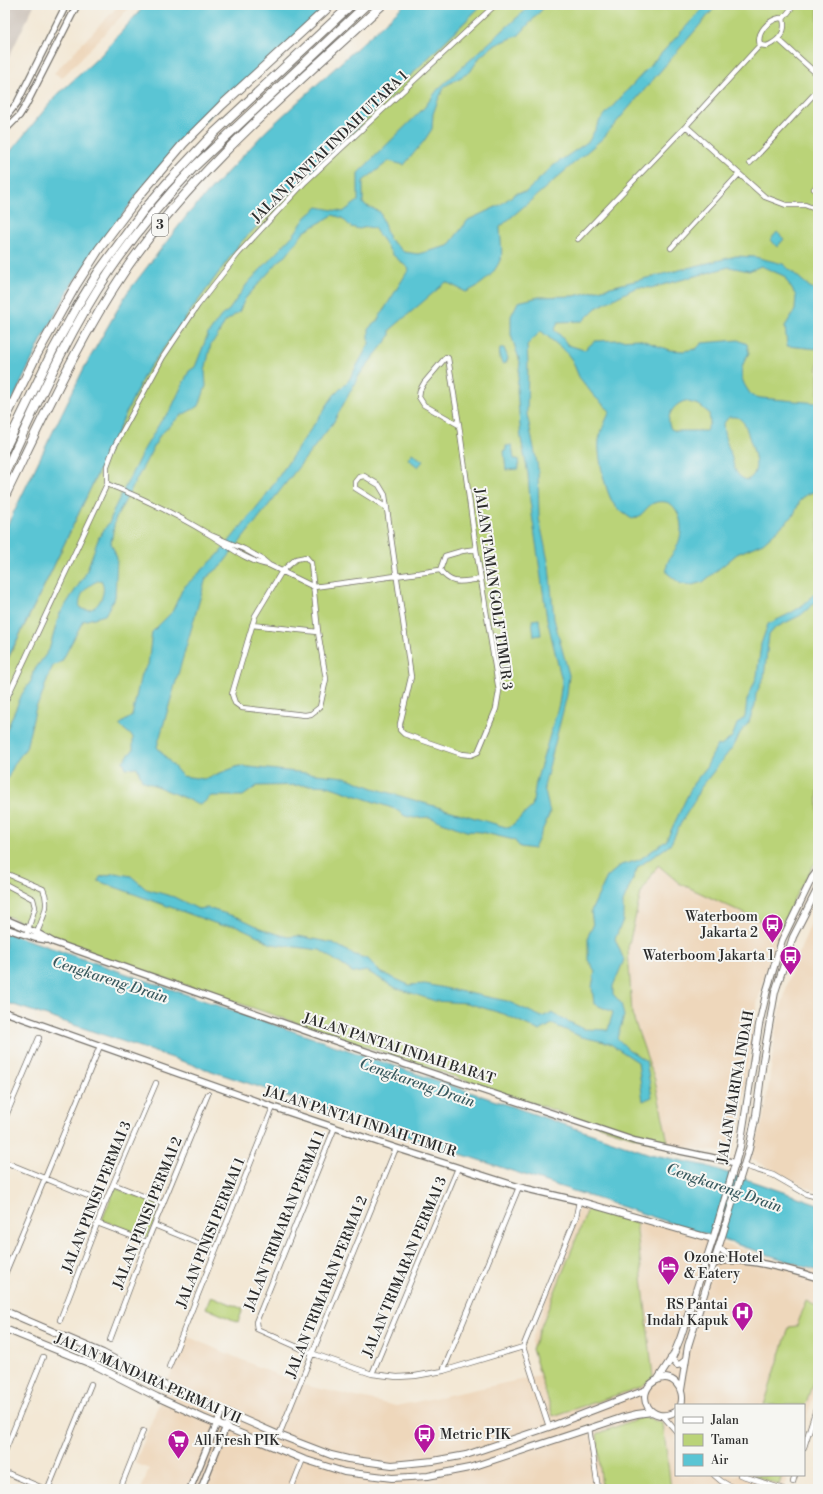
<svg xmlns="http://www.w3.org/2000/svg" width="823" height="1494" viewBox="0 0 823 1494" font-family="'Libre Bodoni',serif">
  <style>
    .built { fill: #eed7bb }
    .industrial { fill: #ccc2b9 }
    .green { fill: #bad378; stroke: #727f52 }
    .water { fill: #5ac5d4; stroke: #427880; fill-rule: evenodd }
    .lines { fill: none; stroke-linecap: round; stroke-linejoin: round }
    .minor-casing { stroke: #716d66; stroke-width: 6 }
    .tertiary-casing { stroke: #716d66; stroke-width: 8 }
    .secondary-casing { stroke: #716d66; stroke-width: 8 }
    .motorway-casing { stroke: #716d66; stroke-width: 10 }
    .minor { stroke: #fff; stroke-width: 4.5 }
    .tertiary { stroke: #fff; stroke-width: 5.5 }
    .secondary { stroke: #fff; stroke-width: 6 }
    .motorway { stroke: #fff; stroke-width: 8 }
    .labels { text-anchor: middle; dominant-baseline: central; stroke-width: 4; stroke-linejoin: round; paint-order: stroke }
    .shield { fill: #f6f6f2; stroke: #686867; stroke-width: 1 }
    .shield-label { font-size: 13px; font-weight: bold; fill: #2b2b2b }
    .street-label { font-size: 14px; fill: #2b2b2b; stroke: #f6f6f2 }
    .poi-label { font-size: 14px; fill: #2b2b2b; stroke: #f6f6f2; text-anchor: end }
    .water-label { font-size: 15px; font-style: italic; fill: #39595e; stroke: #f6f6f2 }
  </style>
  <rect width="100%" height="100%" fill="#f6f6f2"/>
  <filter id="ink" filterUnits="userSpaceOnUse"><feTurbulence type="fractalNoise" baseFrequency=".025" numOctaves="2"/><feDisplacementMap in="SourceGraphic" scale="8" xChannelSelector="R" yChannelSelector="G"/><feConvolveMatrix kernelMatrix="1 2 1 2 8 2 1 2 1" color-interpolation-filters="sRGB"/></filter>
  <filter id="wash" filterUnits="userSpaceOnUse"><feTurbulence type="fractalNoise" baseFrequency=".012" numOctaves="4" result="noise"/><feDisplacementMap in="SourceGraphic" scale="16" xChannelSelector="R" yChannelSelector="G"/><feGaussianBlur stdDeviation="0.9" result="paint"/><feColorMatrix in="noise" values="0 0 0 0 0 0 0 0 0 0 0 0 0 0 0 0 0 1.4 0 .05"/><feComposite in="paint" operator="in"/></filter>
  <g filter="url(#wash)">
    <rect width="100%" height="100%" fill="#f3e8d5"/>
    <!-- built -->
    <path class="built" d="M119,5H132L62,78L54,73Z
      M818,858L795,897L780,930L765,972L754,1017L744,1096L734,1147L729,1152H725L669,1147L655,1080L632,1014L628,948L641,893L658,865Z
      M818,906V1193L751,1159L765,1113L777,1022L791,972Z
      M581,1201L818,1272V1382L804,1425V1405H676V1475H788L783,1489H141L149,1469L135,1463L186,1336L299,1384L396,1406L539,1376L531,1342Z"/>
    <!-- industrial -->
    <path class="industrial" d="M5,5H34L5,65Z"/>
    <!-- green -->
    <path class="green" d="M482,5H818V858L795,897L780,930L679,883L658,865L641,893L628,948L632,1014L655,1080L669,1147L609,1129L85,951L5,915V665L51,572L144,375L241,242Z
      M115,1188L160,1205L148,1238L102,1220Z
      M588,1209L636,1222L653,1377L641,1387L553,1416L532,1349Z
      M211,1296L243,1309L238,1322L206,1308Z
      M806,1301L818,1307V1367L804,1409V1405H764L789,1327L797,1326Z
      M644,1416L663,1424L671,1489H602L597,1434Z
      M752,1475H782L779,1485Z"/>
    <!-- water -->
    <path class="water" d="M145,5H329L179,145L137,195L72,284L41,341L5,416V158L56,96L101,55Z
      M404,5H482L241,242L144,375L51,572L5,664V530L84,368L127,293L188,214L266,131Z
      M531,5H546L519,35L493,46L480,57L470,72L445,86L438,100L433,114L432,129L424,141L404,165L389,161L363,181V204L380,212L389,239L404,252L418,254L448,246L468,220L500,205L516,193L526,192L554,165L589,141L600,120L706,5H717L603,138L500,227C500,235 503,252 501,258C495,274 481,286 466,292L446,282L390,330V336L360,374L333,423L221,566L206,578L157,747L182,776L204,779L239,766L345,777L373,788L509,828L532,807L536,782L559,704L562,681L547,619L530,501L528,474L521,439L517,389L520,362L511,335V316L518,302L539,297L574,296L736,256L755,257L783,264L818,294V349L787,346L785,326L795,310L796,296L784,276L761,266L749,271L729,267L651,288L637,287L596,308L583,321L558,322L554,330L560,335L568,345L584,350L595,341L639,339L669,350L683,351L696,349L702,343L738,340L747,344L749,353C738,370 739,379 752,396L761,398L818,403V490L808,494L801,499L793,516L763,543L737,554L703,582L692,585L681,584L667,573C665,562 671,557 676,548C683,536 683,518 674,507C670,502 664,501 657,502C646,504 644,517 632,519C626,515 620,511 615,506C606,495 597,455 599,440C601,430 606,420 610,411L594,396L579,377L572,360L565,351L541,331L527,345L528,363L527,414L538,468L539,518L549,566L554,619L569,675L567,695L544,787L550,813L534,849L520,847L514,840L481,832L466,831L429,817L414,818L405,816L395,809L328,786L312,785L257,786L243,796H211L201,805L142,780L137,767L126,768L123,761L133,750V737L119,725L132,716L141,674L148,665L152,632L172,612L183,588L218,555L264,498L334,395L349,380L369,344V328L377,321L409,269L393,255L374,228L367,227L359,229L351,227L342,218L333,215L304,232L286,256L279,261L245,299L239,312L225,322L217,337L211,344L205,371L206,386L199,406L180,416L160,435L115,520L111,543L117,558L115,597L105,615L83,621L62,661L53,666L49,674L41,698L36,707L26,748L15,763L5,784V734L22,694L31,681L33,672L49,650L59,615L85,575L99,537L110,521L114,509L143,451L161,421L170,411L189,371L195,367L208,334L221,316L229,310L247,284L294,234L306,217L318,207L343,212L358,201V173L424,108L438,89ZM685,401L699,405L709,413L710,423L706,431H676L671,429C664,417 674,404 685,401ZM729,417C734,417 738,416 741,420C746,424 747,431 749,437C753,449 763,473 747,480C733,476 734,463 730,452C726,440 724,437 723,424ZM101,580C109,592 96,617 80,608C77,595 89,583 101,580Z
      M777,232L784,239L777,247L770,240Z
      M500,348H504L508,358L506,363L503,364C499,359 499,354 500,348Z
      M512,445L514,459H518L519,469L506,470L504,451L506,450V446Z
      M412,453L423,461L418,467L408,459Z
      M818,588V600L801,615L775,628L769,635L764,677L756,694L755,705L749,722L740,733L735,744L699,790L695,800L682,821L670,845L638,867L623,902V920L615,939L624,960L613,986V994L621,1003L624,1016L617,1038L628,1049L646,1061L652,1097L643,1101L638,1062L609,1043L582,1037L552,1024L540,1031L504,1014L467,1003L435,1001L396,988L367,971L354,973L320,950L271,944L260,937L235,925H220L98,881L100,877L115,873L131,876L146,889L174,897L198,909L207,908L240,918L267,931L288,937L298,936L333,943L355,955L368,959L380,972L409,985L425,984L507,1001L542,1017L551,1013L584,1029L608,1030L613,1012L594,1004L592,987L595,971L588,960V936L593,926L591,911L607,877L621,865L639,860L666,841L693,784L706,768L717,745L721,746L732,737L737,724L745,717L747,700L757,676L761,644L768,624C789,614 805,608 818,588Z
      M539,619L541,635L534,636L532,620Z
      M5,932L650,1154L707,1166L818,1204V1271L439,1147L5,1002Z"/>
  </g>
  <g filter="url(#ink)">
    <g class="lines">
      <defs>
        <path id="minor" d="M780,18L783,19C787,32 778,41 767,46L760,45C756,32 769,20 780,18Z
          M783,19L794,5
          M778,39L818,75
          M686,126L765,197L786,205H805L818,210
          M750,163L818,90
          M814,189L818,184
          M578,239L686,126L760,45
          M671,248L739,174
          M107,484C143,498 179,516 212,536C230,547 248,562 269,565
          M387,508L355,488V482L359,477L364,476L379,485L385,495L411,677L400,724V730L404,734L462,754L471,755L478,752L496,709L499,691L476,549L459,425L448,358L446,357L424,383L420,390L419,397L424,405L459,425
          M213,536L244,549L262,559L269,565L314,587L440,570
          M476,549L462,551L445,556L440,570C453,587 462,581 481,579
          M306,557L311,563L318,632L326,679L320,707L311,714L305,715L242,708L235,703L232,694L255,616L282,571L296,559Z
          M252,625L318,632
          M5,702L107,484V466L114,447L163,357L198,305L238,254L305,182L495,5
          M5,873L43,889C51,906 42,919 36,935
          M5,884L33,899L35,907L26,936
          M5,1118L39,1038
          M335,1127L256,1322L257,1329L311,1353L372,1374L397,1377L415,1376L443,1371L523,1347
          M5,1162L105,1203
          M744,1166L773,1175L806,1194L818,1197
          M113,1184L163,1204
          M97,1223L147,1242
          M154,1225L215,1250
          M5,1274L100,1046
          M60,1320L105,1203L156,1083
          M110,1340L147,1242L208,1094
          M169,1367L273,1107
          M443,1371L519,1187
          M372,1374L458,1168
          M663,1416L676,1431
          M549,1427L523,1347L576,1217L579,1201
          M589,1428L598,1489
          M279,1435L396,1148
          M804,1447L818,1403
          M5,1451L43,1357
          M5,1472L45,1489
          M714,1475L721,1481L735,1489
          M740,1475L783,1489
          M793,1482L795,1475
          M48,1489L91,1384
          M120,1489L143,1431
          M291,1489L303,1459"/>
        <path id="tertiary" d="M5,118L17,103L66,5
          M5,130L19,116L26,105L77,5
          M5,919L37,933L53,942L326,1038L635,1141C668,1149 702,1155 736,1163
          M5,928L35,938L47,940
          M5,1012L273,1107L396,1148L519,1187L579,1201L713,1239
          M719,1249L738,1259
          M714,1264C733,1253 796,1271 818,1278
          M190,1489L222,1411
          M201,1489L231,1414"/>
        <path id="secondary" d="M5,1311L103,1353L160,1383L279,1435L331,1455L348,1459L392,1465L433,1461L466,1455L549,1427L646,1390
          M5,1329L96,1366L157,1397L203,1418L303,1459L344,1472L392,1478L428,1476L469,1468L621,1418L637,1414L652,1412
          M671,1358L677,1365L681,1364L685,1361
          M658,1379L673,1356L680,1339L713,1239L740,1147L759,1025L767,990L782,940L812,878L818,870
          M681,1390L688,1346L749,1149L756,1115L763,1060L775,992L793,937L818,888
          M676,1411C651,1427 633,1394 655,1381C672,1371 686,1389 681,1405"/>
        <path id="motorway" d="M5,420L36,356L76,285L99,249L139,196L184,143L222,105L331,5
          M5,449L53,350L78,305L99,271L143,211L166,184L213,134L351,5
          M5,472C37,404 67,334 109,272C135,234 164,199 195,166L366,5
          M5,496C43,418 79,338 128,266C198,166 293,88 382,5"/>
      </defs>
      <!-- minor casing -->
      <use href="#minor" class="minor-casing"/>
      <!-- tertiary casing -->
      <use href="#tertiary" class="tertiary-casing"/>
      <!-- secondary casing -->
      <use href="#secondary" class="secondary-casing"/>
      <!-- motorway casing -->
      <use href="#motorway" class="motorway-casing"/>
      <!-- minor -->
      <use href="#minor" class="minor"/>
      <!-- tertiary -->
      <use href="#tertiary" class="tertiary"/>
      <!-- secondary -->
      <use href="#secondary" class="secondary"/>
      <!-- motorway -->
      <use href="#motorway" class="motorway"/>
    </g>
  </g>
  <!-- icons -->
  <defs>
    <symbol id="bus-pin" viewBox="-11 -11 22 30"><path d="M0 17L-7.5 6A9.5 9.5 0 1 1 7.5 6Z" fill="#b5179e" stroke="#f6f6f2"/><path d="M-5-6H5V4H4V6H2V4H-2V6H-4V4H-5ZM-3.5-4V0h7V-4ZM-3.5 1.2v1.5H-2V1.2ZM2 1.2v1.5H3.5V1.2Z" fill="#fff"/></symbol>
    <symbol id="hotel-pin" viewBox="-11 -11 22 30"><path d="M0 17L-7.5 6A9.5 9.5 0 1 1 7.5 6Z" fill="#b5179e" stroke="#f6f6f2"/><path d="M-6-4.5h1.5V1H6V5H4.5V3h-9V5H-6ZM-4 0a1.8 1.8 0 1 1 3.6 0ZM.5 0V-2.5h3Q6-2.5 6 0Z" fill="#fff"/></symbol>
    <symbol id="hospital-pin" viewBox="-11 -11 22 30"><path d="M0 17L-7.5 6A9.5 9.5 0 1 1 7.5 6Z" fill="#b5179e" stroke="#f6f6f2"/><path d="M-5-5h3v3.5h4V-5h3V5h-3V1.5h-4V5h-3Z" fill="#fff"/></symbol>
    <symbol id="supermarket-pin" viewBox="-11 -11 22 30"><path d="M0 17L-7.5 6A9.5 9.5 0 1 1 7.5 6Z" fill="#b5179e" stroke="#f6f6f2"/><path d="M-6-5.5h2.5l.6 2H6L4.5 2H-2.5L-4.4-4H-6ZM-1.5 3.2a1.3 1.3 0 1 0 .1 0ZM3 3.2a1.3 1.3 0 1 0 .1 0Z" fill="#fff"/></symbol>
  </defs>
  <g fill-rule="evenodd">
    <use href="#bus-pin" x="760" y="912" width="25" height="34"/>
    <use href="#bus-pin" x="778" y="944" width="25" height="34"/>
    <use href="#hotel-pin" x="656" y="1254" width="25" height="34"/>
    <use href="#hospital-pin" x="730" y="1300" width="25" height="34"/>
    <use href="#bus-pin" x="412" y="1422" width="25" height="34"/>
    <use href="#supermarket-pin" x="166" y="1428" width="25" height="34"/>
  </g>
  <g class="labels">
    <!-- shield labels -->
    <rect class="shield" x="152" y="214" width="16" height="22" rx="3"/>
    <g class="shield-label">
      <text x="160" y="225">3</text>
    </g>
    <!-- street labels -->
    <g class="street-label">
      <text transform="translate(330 147) rotate(-44)">JALAN PANTAI INDAH UTARA 1</text>
      <text transform="translate(493 589) rotate(82)">JALAN TAMAN GOLF TIMUR 3</text>
      <text transform="translate(399 1049) rotate(18)">JALAN PANTAI INDAH BARAT</text>
      <text transform="translate(736 1087) rotate(-80)">JALAN MARINA INDAH</text>
      <text transform="translate(360 1122) rotate(18)">JALAN PANTAI INDAH TIMUR</text>
      <text transform="translate(97 1197) rotate(-68)">JALAN PINISI PERMAI 3</text>
      <text transform="translate(148 1213) rotate(-68)">JALAN PINISI PERMAI 2</text>
      <text transform="translate(285 1221) rotate(-68)">JALAN TRIMARAN PERMAI 1</text>
      <text transform="translate(211 1233) rotate(-68)">JALAN PINISI PERMAI 1</text>
      <text transform="translate(405 1267) rotate(-67)">JALAN TRIMARAN PERMAI 3</text>
      <text transform="translate(327 1287) rotate(-68)">JALAN TRIMARAN PERMAI 2</text>
      <text transform="translate(148 1379) rotate(24)">JALAN MANDARA PERMAI VII</text>
    </g>
    <!-- poi labels -->
    <g class="poi-label">
      <text x="758" y="917">Waterboom<tspan x="758" dy="16">Jakarta 2</tspan></text>
      <text x="774" y="956">Waterboom Jakarta 1</text>
      <text x="684" y="1258" text-anchor="start">Ozone Hotel<tspan x="684" dy="16">&amp; Eatery</tspan></text>
      <text x="728" y="1305">RS Pantai<tspan x="728" dy="16">Indah Kapuk</tspan></text>
      <text x="440" y="1435" text-anchor="start">Metric PIK</text>
      <text x="194" y="1441" text-anchor="start">All Fresh PIK</text>
    </g>
    <!-- water labels -->
    <g class="water-label">
      <text transform="translate(110 980) rotate(18)">Cengkareng Drain</text>
      <text transform="translate(417 1083) rotate(19)">Cengkareng Drain</text>
      <text transform="translate(724 1188) rotate(19)">Cengkareng Drain</text>
    </g>
  </g>
  <!-- margin -->
  <rect width="823" height="1494" fill="none" stroke="#f6f6f2" stroke-width="20"/>
  <!-- legend -->
  <rect x="675" y="1404" width="130" height="72" fill="#f6f6f2" stroke="#a5a5a2"/>
  <rect x="683" y="1417" width="20" height="6" fill="#ffffff" stroke="#a5a5a2"/>
  <text x="711" y="1424" font-size="12" fill="#2b2b2b">Jalan</text>
  <rect x="683" y="1434" width="20" height="12" fill="#bad378" stroke="#a5a5a2"/>
  <text x="711" y="1444" font-size="12" fill="#2b2b2b">Taman</text>
  <rect x="683" y="1454" width="20" height="12" fill="#5ac5d4" stroke="#a5a5a2"/>
  <text x="711" y="1464" font-size="12" fill="#2b2b2b">Air</text>
</svg>
